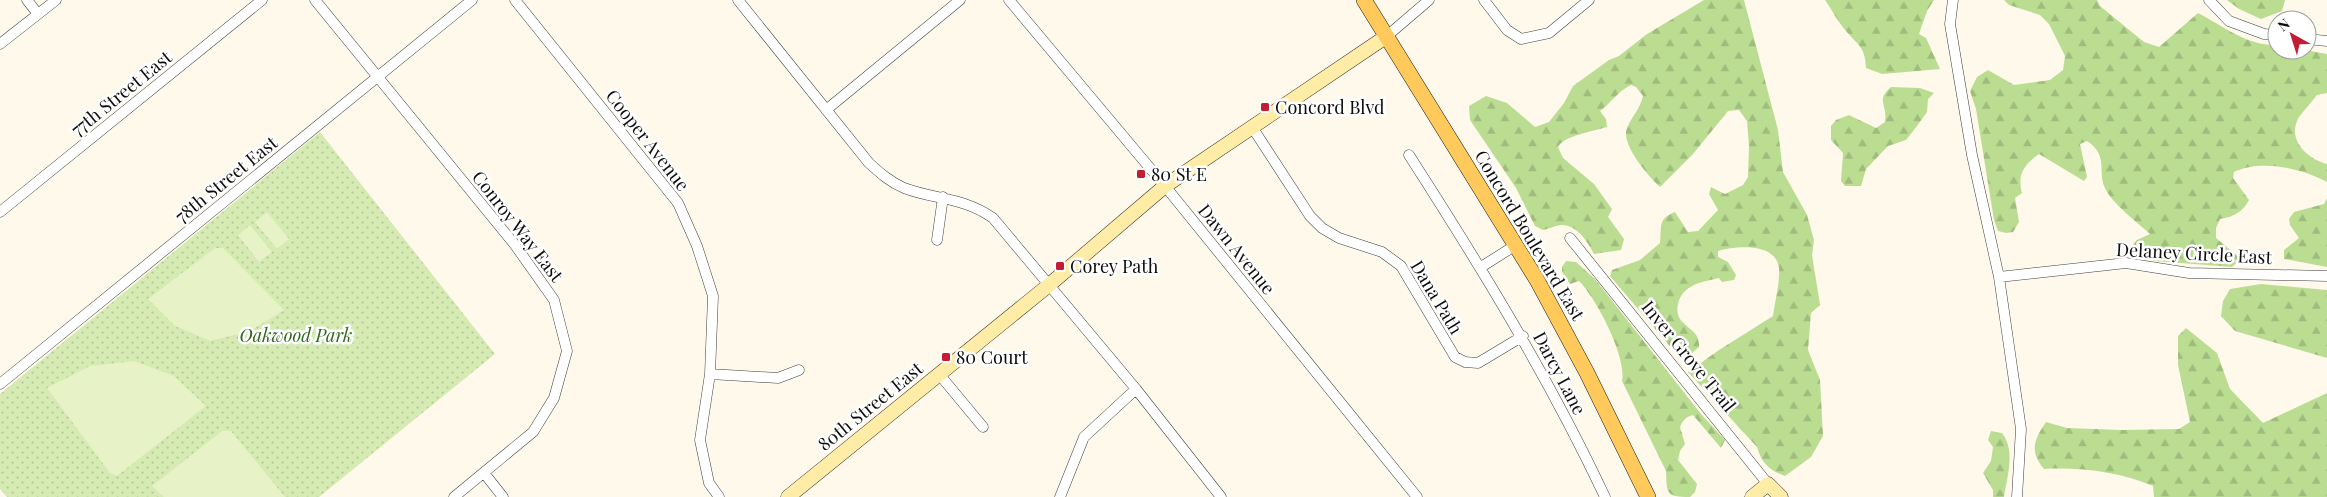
<svg xmlns="http://www.w3.org/2000/svg" width="2327" height="497" viewBox="0 0 2327 497" font-family="'Playfair Display',serif">
  <style>
    .forest { fill: url(#forest-firs) }
    .park { fill: url(#park-dots) }
    .pitch { fill: #e7f2c6 }
    .lines { fill: none; stroke-linecap: round; stroke-linejoin: round }
    .street-casing { stroke: #3f3f3f; stroke-width: 11 }
    .secondary-casing { stroke: #2e2e2e; stroke-width: 15 }
    .primary-casing { stroke: #1d1d1d; stroke-width: 16 }
    .street { stroke: #fff; stroke-width: 10 }
    .secondary { stroke: #ffeda7; stroke-width: 14 }
    .primary { stroke: #ffc95c; stroke-width: 15 }
    .poi-dot { fill: #c31d34; stroke: #fff; stroke-width: 2 }
    .labels { text-anchor: middle; dominant-baseline: central; stroke-width: 5; stroke-linejoin: round; paint-order: stroke }
    .street-label { font-size: 18px; fill: #0c0c0c; stroke: #fff }
    .poi-label { font-size: 18px; fill: #0c0c0c; stroke: #fff; text-anchor: start }
    .park-label { font-size: 18px; font-style: italic; fill: #30671a; stroke: #fff }
  </style>
  <defs>
    <pattern id="forest-firs" width="22" height="20" patternUnits="userSpaceOnUse" patternTransform="scale(1.25)"><rect width="22" height="20" fill="#badd92"/><path d="M5 1l3.5 6h-7zM16 11l3.5 6h-7z" fill="#9fbc7d"/></pattern>
    <pattern id="park-dots" width="8" height="8" patternUnits="userSpaceOnUse" patternTransform="scale(1.25)"><rect width="8" height="8" fill="#d5ebb3"/><path d="M2 2h.1M6 6h.1" fill="none" stroke="#b6c899" stroke-width="1.8" stroke-linecap="round"/></pattern>
  </defs>
  <rect width="100%" height="100%" fill="#fff9ec"/>
  <!-- forest -->
  <path class="forest" d="M1704,0H1744L1778,130L1783,172L1807,215L1814,240L1812,255L1820,305L1811,313L1808,350L1820,380L1823,436L1811,457L1785,476C1769,470 1762,464 1757,447L1688,372L1719,350L1773,316C1775,301 1780,283 1779,268C1776,242 1735,246 1718,251V257L1728,262L1736,275L1734,280L1722,282L1719,278C1702,282 1683,284 1678,304C1677,309 1677,314 1680,319C1688,330 1700,331 1699,347L1686,358L1679,357L1610,276L1612,270L1640,260L1660,243C1662,227 1657,219 1675,212L1688,232L1698,231L1718,210L1709,194L1711,187L1725,194L1743,185L1748,177L1749,146L1747,121L1739,110L1728,111L1693,154L1660,187C1649,177 1620,144 1627,128C1632,116 1640,109 1643,96L1636,87L1631,85C1618,91 1611,103 1600,111L1606,119L1607,127C1594,131 1563,136 1558,147L1563,158L1594,184L1612,209L1608,217L1624,239L1621,250L1594,254C1588,242 1577,225 1562,225C1556,225 1549,229 1543,230L1535,226L1516,188L1470,120L1469,106L1486,96L1507,103L1535,127L1549,122L1564,103L1573,86L1609,60L1619,56L1647,34Z
    M1825,0H1934L1927,11L1919,34L1926,38L1940,69L1882,74L1866,68C1865,47 1859,46 1846,31C1838,22 1832,10 1825,0Z
    M2004,0H2097L2100,6L2144,42L2159,47L2198,13C2223,26 2247,46 2277,45V50H2305L2327,54V93L2317,95C2311,103 2304,110 2299,117C2286,139 2307,159 2327,164V182C2301,168 2261,159 2234,172L2233,178L2249,200C2243,212 2233,217 2220,219L2216,228V238L2241,259L2232,267L2155,261L2139,256L2131,247L2137,240L2150,234C2138,223 2113,204 2106,190C2096,173 2110,156 2087,141L2080,144L2087,177L2084,181L2039,154C2024,165 2017,174 2022,193L2015,198L2019,222L2013,232L2006,233L1998,231L1994,220L1976,109L1970,91L1977,77L1988,70L2014,85L2050,80L2063,70L2065,56L2049,24L2040,15L2009,5Z
    M2227,0H2285L2282,11L2261,19L2239,9Z
    M1891,87L1920,88L1934,93L1928,99L1927,112L1917,126L1906,140L1888,146L1866,169L1861,186H1845L1841,181L1843,153L1831,140V126L1836,120L1849,115L1876,128L1885,122C1888,104 1875,101 1891,87Z
    M2327,198V267L2284,259V250L2299,238L2290,225L2289,219L2294,212L2324,204Z
    M1566,261L1576,262L1595,279L1701,414L1725,440L1721,448L1693,415C1686,417 1683,420 1680,427L1685,444L1680,451L1678,460L1697,484L1695,492L1690,497C1665,497 1667,493 1666,471L1622,381C1627,357 1596,298 1579,281L1570,284L1562,272V267Z
    M2261,284L2327,290V358L2235,331L2221,316L2223,301L2230,289Z
    M2186,328L2217,353L2230,389L2263,423L2327,393V497H2154L2153,486C2119,472 2081,467 2044,469C2029,451 2034,440 2046,422L2067,428L2121,430L2179,429L2190,422L2178,365V336Z
    M1991,431L2002,433C2016,451 2007,476 2004,497H1993V490L1983,473L1991,461L1993,447L1988,440Z"/>
  <!-- park -->
  <path class="park" d="M320,132L495,354L319,497H7L0,489V394Z"/>
  <!-- pitch -->
  <path class="pitch" d="M267,212L289,239L277,249L255,222Z
    M250,225L272,252L259,262L238,235Z
    M215,248H223L284,310L250,331L210,341L175,326L148,299Z
    M134,361L174,376L206,406L117,476L110,473L47,388L90,366Z
    M222,431H231L285,497H164L152,486Z"/>
  <g class="lines">
    <defs>
      <path id="street" d="M27,0L38,14
        M315,0L515,245L554,300L567,351L554,398L533,432L454,497
        M515,0L678,203L697,246L713,296L710,374L700,440L709,483L719,497
        M738,0L869,163C880,173 890,182 904,188C936,200 963,197 993,218L1136,389L1221,497
        M1009,0L1165,186L1417,497
        M1484,0L1507,30L1521,39L1549,33L1589,0
        M1953,0L1950,24L1972,155L1999,277L2021,429L2017,497
        M2209,0L2229,21L2264,34L2277,35
        M1387,36L1429,0
        M2307,39L2327,41
        M0,44L56,0
        M826,110L960,0
        M1252,127L1310,216L1322,228L1339,238L1382,252L1401,266L1455,357L1465,362L1478,363L1523,336
        M1409,155C1481,267 1548,376 1605,497
        M0,212L262,0
        M1570,238L1768,484
        M937,240L943,197
        M1481,267L1516,245
        M1999,277L2126,263L2189,273L2327,276
        M710,374L778,378L799,370
        M939,374L983,427
        M0,384L472,0
        M484,473L503,497
        M1060,497L1084,437L1136,389"/>
      <path id="secondary" d="M788,497L1049,285L1165,186L1387,36
        M1752,497L1768,484L1781,497"/>
      <path id="primary" d="M1364,0L1537,280L1587,373L1648,497"/>
    </defs>
    <!-- street casing -->
    <use href="#street" class="street-casing"/>
    <!-- secondary casing -->
    <use href="#secondary" class="secondary-casing"/>
    <!-- primary casing -->
    <use href="#primary" class="primary-casing"/>
    <!-- street -->
    <use href="#street" class="street"/>
    <!-- secondary -->
    <use href="#secondary" class="secondary"/>
    <!-- primary -->
    <use href="#primary" class="primary"/>
  </g>
  <!-- markers -->
  <g class="poi-dot">
    <rect x="1260" y="102" width="10" height="10" rx="2.5"/>
    <rect x="1136" y="169" width="10" height="10" rx="2.5"/>
    <rect x="1055" y="261" width="10" height="10" rx="2.5"/>
    <rect x="941" y="352" width="10" height="10" rx="2.5"/>
  </g>
  <g class="labels">
    <!-- street labels -->
    <g class="street-label">
      <text transform="translate(121 93) rotate(-39)">77th Street East</text>
      <text transform="translate(648 140) rotate(52)">Cooper Avenue</text>
      <text transform="translate(226 179) rotate(-39)">78th Street East</text>
      <text transform="translate(518 226) rotate(52)">Conroy Way East</text>
      <text transform="translate(1530 235) rotate(59)">Concord Boulevard East</text>
      <text transform="translate(1237 249) rotate(51)">Dawn Avenue</text>
      <text transform="translate(2194 253) rotate(3)">Delaney Circle East</text>
      <text transform="translate(1437 297) rotate(59)">Dana Path</text>
      <text transform="translate(1689 356) rotate(51)">Inver Grove Trail</text>
      <text transform="translate(1560 373) rotate(62)">Darcy Lane</text>
      <text transform="translate(870 406) rotate(-39)">80th Street East</text>
    </g>
    <!-- poi labels -->
    <g class="poi-label">
      <text x="1275" y="107">Concord Blvd</text>
      <text x="1151" y="174">80 St E</text>
      <text x="1070" y="266">Corey Path</text>
      <text x="956" y="357">80 Court</text>
    </g>
    <!-- park labels -->
    <g class="park-label">
      <text x="296" y="335">Oakwood Park</text>
    </g>
  </g>
  <!-- north arrow -->
  <g transform="translate(2292 35) rotate(321)"><circle r="24" fill="#ffffff" stroke="#9e9e9e"/>
  <path d="M0-4L9 19L0 12L-9 19Z" fill="#c31d34"/>
  <text y="-8" font-size="14" font-weight="bold" text-anchor="middle" fill="#0c0c0c">N</text>
  </g>
</svg>
